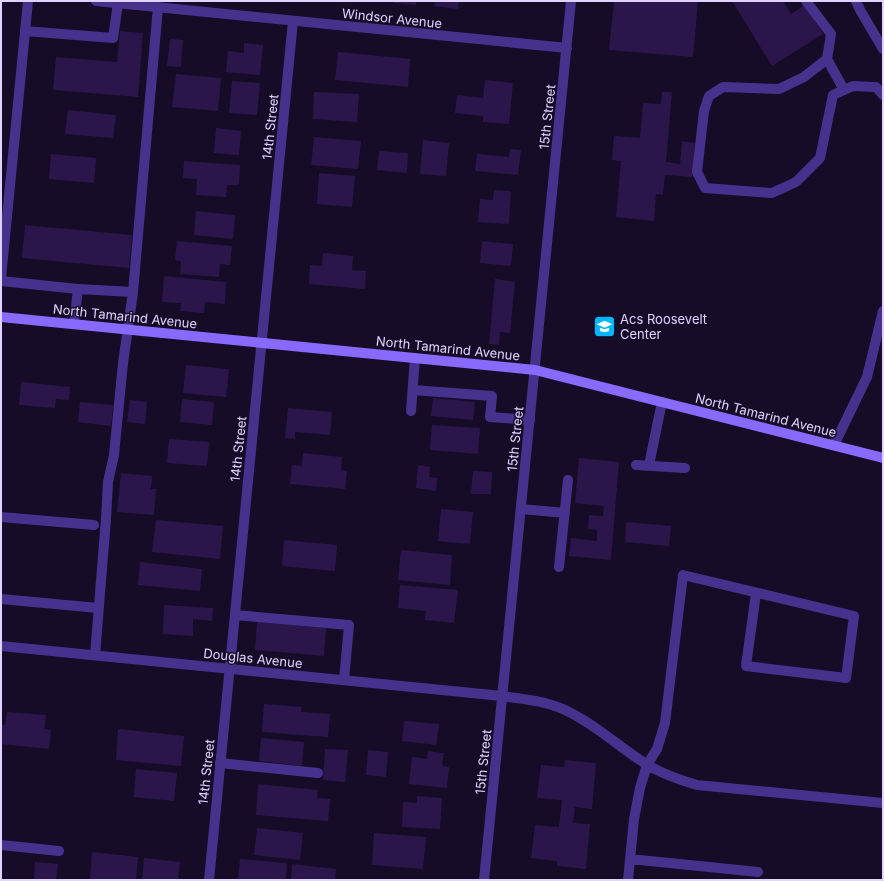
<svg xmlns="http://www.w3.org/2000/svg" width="884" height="881" viewBox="0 0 884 881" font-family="Inter,sans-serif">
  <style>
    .building { fill: #2a164b }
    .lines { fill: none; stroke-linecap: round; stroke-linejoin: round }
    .lane { stroke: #46328c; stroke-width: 10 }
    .street { stroke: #46328c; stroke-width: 10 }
    .secondary { stroke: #896aff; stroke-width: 10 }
    .labels { text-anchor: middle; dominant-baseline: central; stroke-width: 3; stroke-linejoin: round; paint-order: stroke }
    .street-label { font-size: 13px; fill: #e0d3ff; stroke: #160c27 }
    .poi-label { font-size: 13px; fill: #e0d3ff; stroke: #160c27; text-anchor: start }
  </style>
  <rect width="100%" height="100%" fill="#160c27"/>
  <!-- building -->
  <path class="building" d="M394,1H416V5L394,3Z
    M435,1H459L458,9L434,6Z
    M614,1H698L693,57L609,50Z
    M732,1H783L791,14L805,5L823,34L772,66Z
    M120,31L143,33L138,97L53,90L56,57L117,62Z
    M170,39L183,40L181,67L167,66Z
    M244,43L263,45L260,75L226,72L228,51L244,53Z
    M338,52L410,59L408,87L335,80Z
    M176,74L221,78L218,111L172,107Z
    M485,80L513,83L509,124L483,122V116L455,113L457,95L483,98Z
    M232,81L260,83L257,115L229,113Z
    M314,92L359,94L357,122L313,119Z
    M662,92H672L666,162L680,164L682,141L695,143L692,177L665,175L663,195L656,194L654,221L616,217L621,161L612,160L614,136L640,138L643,103L661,104Z
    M68,110L116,115L113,138L65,134Z
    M216,128L241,131L239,155L214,153Z
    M314,137L361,141L358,169L311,165Z
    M423,140L449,143L446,176L420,174Z
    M510,149L521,150L518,175L475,171L477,154L509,157Z
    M379,151L408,153L407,173L377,170Z
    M51,154L96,158L94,183L49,179Z
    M184,161L240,165L239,185H227L226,197L196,195L197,179L183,178Z
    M319,173L355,176L352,207L317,204Z
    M494,190L511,191L509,224L478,222L480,199L493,200Z
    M196,211L235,215L233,239L194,235Z
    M25,225L132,235L129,268L22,258Z
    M177,241L232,246L230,265L220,264L219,277L180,274L181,261L175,260Z
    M482,241L513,244L511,266L480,263Z
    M323,253L353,256L352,270L366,271L365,289L309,284L310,265L322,266Z
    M164,276L226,282L225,304L205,302L204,313L180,311L181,303L162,302Z
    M495,279L515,282L510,333L500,332L499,345L489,344Z
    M186,365L229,369L226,397L183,393Z
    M21,382L70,387L69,400L56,399L55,408L19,405Z
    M433,398L475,402L473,420L431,416Z
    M182,399L214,402L212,425L180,422Z
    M130,400L147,402L145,424L127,422Z
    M80,402L113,405L111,426L78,422Z
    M288,408L332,412L330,435L295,432V439L285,438Z
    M432,425L480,428L478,454L430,450Z
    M169,439L209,442L207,466L167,463Z
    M303,453L342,457L341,470L347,471L345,489L290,484L292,465L302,466Z
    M579,458L619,462L611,560L569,556L571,538L597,541V530L588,529L589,515L603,516L604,506L575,503Z
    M418,465L430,467L429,477L437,478L436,491L416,488Z
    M473,471L492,472L491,494H471Z
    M121,473L152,476L151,489H156L154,515L117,512Z
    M441,509L473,512L470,544L438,541Z
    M156,520L223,526L220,559L152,552Z
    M626,522L671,526L669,546L625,542Z
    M284,540L337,545L335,571L282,566Z
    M401,550L452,555L450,585L398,580Z
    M140,562L202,569L200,591L138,585Z
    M400,585L458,590L454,623L425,620L426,611L398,608Z
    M164,605L213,608L212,621L193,619V636L163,634Z
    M257,622L326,628L324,656L255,650Z
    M264,704L302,707L301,712L330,714L328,737L262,732Z
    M7,712L46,715L44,729L51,730L49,749L1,744V725H5Z
    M404,721L439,724L436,745L402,741Z
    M118,729L184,736L181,766L116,760Z
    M261,738L304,742L302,766L259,761Z
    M325,749L348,750L345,782L323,780Z
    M368,750L388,752L386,777L366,775Z
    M428,751L444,753L442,766L449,767L447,788L409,784L412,757L427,759Z
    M565,760L596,763L592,809L575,807L573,823L590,824L586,869L557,866V861L531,858L535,825L559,827L562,800L537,798L541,765L564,767Z
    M136,769L177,773L174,801L134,797Z
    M258,784L318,790L317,798L330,799L328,821L256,815Z
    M417,796L442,798L440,829L402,827L403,802L417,803Z
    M257,828L303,833L300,860L254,855Z
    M374,833L426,837L423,869L372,865Z
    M92,852L138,857L136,880L90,879Z
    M144,858L180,862L178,880H142Z
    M240,859L287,863L286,880H238Z
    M35,862L58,864L56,880H34Z
    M292,864L336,869L335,880H291Z"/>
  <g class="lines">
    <!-- lane -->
    <path class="lane" d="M806,1L831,34L827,59L804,77L779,89L723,87L709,96L704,111L697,172L705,188L772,193L796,182L820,158L833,95L853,86L876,87L883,95
      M25,31L113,38L118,3
      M827,59L844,90
      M1,281L78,289L133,292L123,363L114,455L108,482L106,519L95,655
      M133,292L158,7
      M74,324L78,289
      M413,390L492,396L490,417L530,420
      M411,411L415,358
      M834,445L867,377L883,311
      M636,465L685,468
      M649,465L662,402
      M521,509L565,513
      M1,517L94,525
      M559,567L568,480
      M1,599L98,608
      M235,615L349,625L344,680
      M502,696C524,699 545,701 565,710C595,724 619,747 646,764C662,774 680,780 697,785L883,803
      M220,763L318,773
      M1,845L59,851
      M630,859L758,872
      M628,880L634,819L640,788L647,765L657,749L665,723L683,575L854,616L846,678L746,666L756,593"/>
    <!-- street -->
    <path class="street" d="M96,1L567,48
      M856,1L860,10L883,49
      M1,278L28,1
      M1,646L502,696
      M209,880L293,21
      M484,880L571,1"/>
    <!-- secondary -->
    <path class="secondary" d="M1,317L535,370L883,458"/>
  </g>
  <!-- icons -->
  <defs>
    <symbol id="school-square" viewBox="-11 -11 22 22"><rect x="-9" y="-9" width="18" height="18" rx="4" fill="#00b6fe" stroke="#160c27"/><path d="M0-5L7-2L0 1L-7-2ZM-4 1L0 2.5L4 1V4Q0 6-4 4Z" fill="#fff"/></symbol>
  </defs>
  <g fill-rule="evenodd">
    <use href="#school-square" x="592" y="314" width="25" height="25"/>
  </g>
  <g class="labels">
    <!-- street labels -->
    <g class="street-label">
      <text transform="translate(392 18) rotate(6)">Windsor Avenue</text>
      <text transform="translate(547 117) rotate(-84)">15th Street</text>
      <text transform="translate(270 127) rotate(-84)">14th Street</text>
      <text transform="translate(125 316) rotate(6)">North Tamarind Avenue</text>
      <text transform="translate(448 348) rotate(6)">North Tamarind Avenue</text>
      <text transform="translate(766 415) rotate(14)">North Tamarind Avenue</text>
      <text transform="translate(515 439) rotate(-84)">15th Street</text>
      <text transform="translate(238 449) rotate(-84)">14th Street</text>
      <text transform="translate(253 658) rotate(6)">Douglas Avenue</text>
      <text transform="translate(483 762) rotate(-84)">15th Street</text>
      <text transform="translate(206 772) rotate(-84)">14th Street</text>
    </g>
    <!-- poi labels -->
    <g class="poi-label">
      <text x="620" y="319">Acs Roosevelt<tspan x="620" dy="15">Center</tspan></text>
    </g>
  </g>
  <!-- border -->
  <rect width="884" height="881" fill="none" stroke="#e0d3ff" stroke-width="4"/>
</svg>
